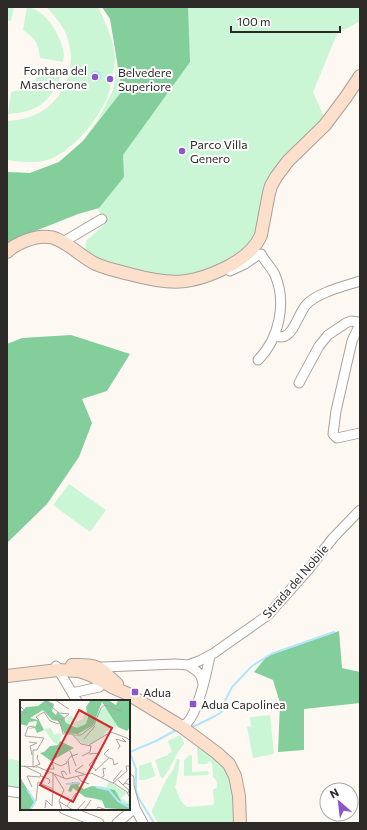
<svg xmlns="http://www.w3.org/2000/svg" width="367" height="830" viewBox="0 0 367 830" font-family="Commissioner,sans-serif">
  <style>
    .green { fill: #caf6d5 }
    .forest { fill: #83ce9a }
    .water { fill: #afe6fb }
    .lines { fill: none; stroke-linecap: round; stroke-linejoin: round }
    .stream { stroke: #afe6fb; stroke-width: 2 }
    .street-casing { stroke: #aaa19a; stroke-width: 11 }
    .secondary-casing { stroke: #aaa19a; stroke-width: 14 }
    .street { stroke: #fff; stroke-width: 9 }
    .secondary { stroke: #fce0cb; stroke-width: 12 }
    .poi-dot { fill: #8d55cd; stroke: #fff; stroke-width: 1.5 }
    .labels { text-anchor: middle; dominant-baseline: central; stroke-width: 4; stroke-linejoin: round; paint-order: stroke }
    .poi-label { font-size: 12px; fill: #2d2926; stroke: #fff; text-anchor: start }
    .street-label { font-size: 12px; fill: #2d2926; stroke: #fff }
    .inset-river { fill: none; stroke: #afe6fb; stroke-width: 2 }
    .inset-road { fill: none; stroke: #aaa5a1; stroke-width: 1 }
    .view { fill: #d62828; fill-opacity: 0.15; stroke: #d62828; stroke-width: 2 }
    .inset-edge { fill: none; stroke: #2d2926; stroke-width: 2 }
  </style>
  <rect width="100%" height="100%" fill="#fef8f3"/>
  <!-- green -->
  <path class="green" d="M7,7H14L11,21L7,20Z
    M27,7C45,9 59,33 63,49C64,53 64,58 63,62L40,58C38,41 35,39 23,30Z
    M46,7H98C106,24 114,40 115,59C115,65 113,71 112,77C111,83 110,90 108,95C99,119 70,156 43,161C32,163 18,162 7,160V121C23,120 37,116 49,106C56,100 60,94 64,86C76,62 72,35 54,16C51,12 49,9 46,7Z
    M120,7H360V21L337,34L313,92L324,117L266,183L262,196L257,230L253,241L245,250L211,270L183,277L164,276L145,273L99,261L85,251L86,241L104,225L98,208L78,214L20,237L7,244V172L30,173L59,162L83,141L99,118L113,90L125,17Z
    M40,73L60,77C54,93 44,107 27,111C21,113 14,113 8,114L11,92C27,89 32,86 40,73Z
    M69,484L106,510L90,532L53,505Z
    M270,715L274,754L253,758L247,727L251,726L250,717Z
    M180,735L184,742V744C175,754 172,767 163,778H161L155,760L168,755V754L172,752L168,741Z
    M199,745H200L225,768L230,777L237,823H158L152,812V810L166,780L173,770L177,759H179L180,760C178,769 178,779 175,787C178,794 180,802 187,807L213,805L214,804L213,790L217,787C217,783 217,780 213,777L212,762L209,761L207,764H199L198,763L197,748Z
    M190,755L192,756V771L193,772L207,771L209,773L208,775L184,776V761L188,756Z
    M7,757L9,760L11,759L21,761V791L7,789Z
    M151,762L155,775V776L145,780H139V766Z"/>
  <!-- forest -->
  <path class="forest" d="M102,7H188L190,62L123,155L124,177L99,208L78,214L20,237L7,244V172L30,173L59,162L83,141L122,91L110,19Z
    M71,335L130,354L107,391L82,399L92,423L79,457L47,504L7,543V344L22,338Z
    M339,631L342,668L360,672V703L304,709V750L278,752L280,703L273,680L254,672L267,656Z"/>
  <!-- water -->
  <path class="water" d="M90.5 76a5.5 5.5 0 1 1 11 0a5.5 5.5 0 1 1-11 0Z"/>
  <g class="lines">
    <!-- stream -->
    <path class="stream" d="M72,71L83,74
      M86,700L87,701
      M190,727L197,725L215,716L220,713L223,710L224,703L232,687L252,666L271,654L334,632
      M129,750L136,769V791L138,797L154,823
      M130,752L156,741L178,729"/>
    <defs>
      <path id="street" d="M63,242L102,219
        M230,271L245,264L258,255L261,254C265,262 272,268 275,275C287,303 279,339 258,360
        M360,324L352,341L336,411L333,434L337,438L360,433
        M274,335C292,345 297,315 306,305C316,293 345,286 360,281
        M299,383L319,346L328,335L346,323L351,321L358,322L360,324
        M188,665C197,671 202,673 203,685
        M56,666L77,701
        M96,669L98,668L104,667L176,664L188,665L199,661L214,653L268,615L308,570L333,538L360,510
        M72,693L99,687L104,682
        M182,727C183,725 185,724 187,723C198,712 207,671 210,656
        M7,791L21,793
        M135,808L143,823
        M64,809L99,823
        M117,823L135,808L129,786V779"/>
      <path id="secondary" d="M7,252C16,243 36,235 49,237C64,238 82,258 96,264C107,269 118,271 129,274C170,285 190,286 229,266C242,259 255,250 261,235L269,193L271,186L276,177L288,161L325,125L346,97L360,76
        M72,665C82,665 95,664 103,671C108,675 112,680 117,684
        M7,676L58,670L79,671L88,674L104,682L112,687L128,694L182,727L217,753L229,764L235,776L239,796L240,823"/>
    </defs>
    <!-- street casing -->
    <use href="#street" class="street-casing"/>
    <!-- secondary casing -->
    <use href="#secondary" class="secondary-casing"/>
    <!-- street -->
    <use href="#street" class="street"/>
    <!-- secondary -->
    <use href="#secondary" class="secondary"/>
  </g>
  <!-- markers -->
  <g class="poi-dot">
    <circle cx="95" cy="77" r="4"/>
    <circle cx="110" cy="79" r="4"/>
    <circle cx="182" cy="151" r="4"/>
    <rect x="131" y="688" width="8" height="8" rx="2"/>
    <rect x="189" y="700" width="8" height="8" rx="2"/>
  </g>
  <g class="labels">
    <!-- poi labels -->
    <g class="poi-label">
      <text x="87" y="70" text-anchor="end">Fontana del<tspan x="87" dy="14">Mascherone</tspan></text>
      <text x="118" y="72">Belvedere<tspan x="118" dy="14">Superiore</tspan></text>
      <text x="190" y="144">Parco Villa<tspan x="190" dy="14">Genero</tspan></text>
      <text x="143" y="692">Adua</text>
      <text x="201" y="704">Adua Capolinea</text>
    </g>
    <!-- street labels -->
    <g class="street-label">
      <text transform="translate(295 581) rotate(-49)">Strada del Nobile</text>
    </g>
  </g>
  <!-- overview -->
  <g transform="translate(20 700)">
    <rect width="110" height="110" fill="#fef8f3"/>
    <path d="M88,7L97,25L95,28L86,31L83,36L71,44H63L55,37L58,34L47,33L45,20L46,22L51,15L55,19L50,25L57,28L52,24L63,19L65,9L67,12V21L83,8ZM31,28L34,35L40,33L42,35L38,44L34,43L24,29ZM88,81L107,93L101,98L107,102L110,99V110L89,106L69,95L78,86L87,87Z" fill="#caf6d5"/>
    <path d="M26,0L34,4L32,11L36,15L37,12L44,17L46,23L57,28L66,24L68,17L66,7L70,1L88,0L96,5L98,0H110V27L107,31L98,27L82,2L73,25L58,34L44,33L38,21L32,20L23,10L10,18L19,20L24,30L17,33L15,28L8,29L16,26L17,21L9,22L7,26L0,24V14L6,7L18,6ZM40,41L54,48L31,61L20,53L24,52L30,46L38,45ZM0,77L15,102L11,110H0ZM52,82L60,83L58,86L64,89L72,86L95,90L102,103L110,105V110L85,108L82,100L65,97L53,88L51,92L48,91Z" fill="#83ce9a"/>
    <path class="inset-river" d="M46,84L59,83M76,87L89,90L98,101L109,107M7,89L15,102L10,110"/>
    <path class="inset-road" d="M24,0L39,13L49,14M35,0L49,9M0,6L7,13L0,11M49,14L42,20L35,18L40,22L43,34H52L61,44L71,46L70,52L62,56M19,20L16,17L24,12L30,21L39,24M14,26L8,27L5,36L24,38L17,50H13V67L20,64L17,58L18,55M53,35H61L74,25L81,8L85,5L101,11M64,39L75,26M9,42L17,43L10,46L12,55M69,45L91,32L107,38L110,41M89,49L84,54L89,58M98,49L100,46L96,39L106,42L102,38M50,51L52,55L48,60L50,74M69,54L80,53L69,65L76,70M63,65L55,71L64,74M0,66L18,67L46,79L71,73L95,84L107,92L110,98M4,66L21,74L20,77L7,76L12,87M56,66L52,56L58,54M75,71L89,58L93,59L94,65L98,63M28,74L27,69H34L32,62L41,66L47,63L46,61M34,74L44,90L39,101L42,110M21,76L29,79L30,82L28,84M58,77L61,81L69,84M82,77L84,76L83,68L86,69M44,78L41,72L44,71L47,75M98,80L103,85L110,77M93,81L102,70M93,83L107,71L106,66H109M108,93L109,90L103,85L105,83L110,85M16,101L18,82L33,89V72M40,102L53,110M47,106L56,93M25,108L26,100L32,106L33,89M57,110L65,101M64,110L71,100M76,110L78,107L87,110"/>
    <path class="view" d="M59,10L92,28L53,102L20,85Z"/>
    <rect width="110" height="110" class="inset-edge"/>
  </g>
  <!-- border -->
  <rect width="367" height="830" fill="none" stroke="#2d2926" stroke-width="16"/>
  <!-- north arrow -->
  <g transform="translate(339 802) rotate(332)"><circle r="19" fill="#ffffff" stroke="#aba9a8"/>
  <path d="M0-3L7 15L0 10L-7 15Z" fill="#8d55cd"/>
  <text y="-6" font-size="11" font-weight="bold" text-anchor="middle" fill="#2d2926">N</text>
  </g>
  <!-- scale -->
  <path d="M231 26v6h109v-6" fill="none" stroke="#2d2926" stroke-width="2"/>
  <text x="237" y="26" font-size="12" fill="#2d2926" stroke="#ffffff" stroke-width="3" paint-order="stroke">100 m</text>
</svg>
